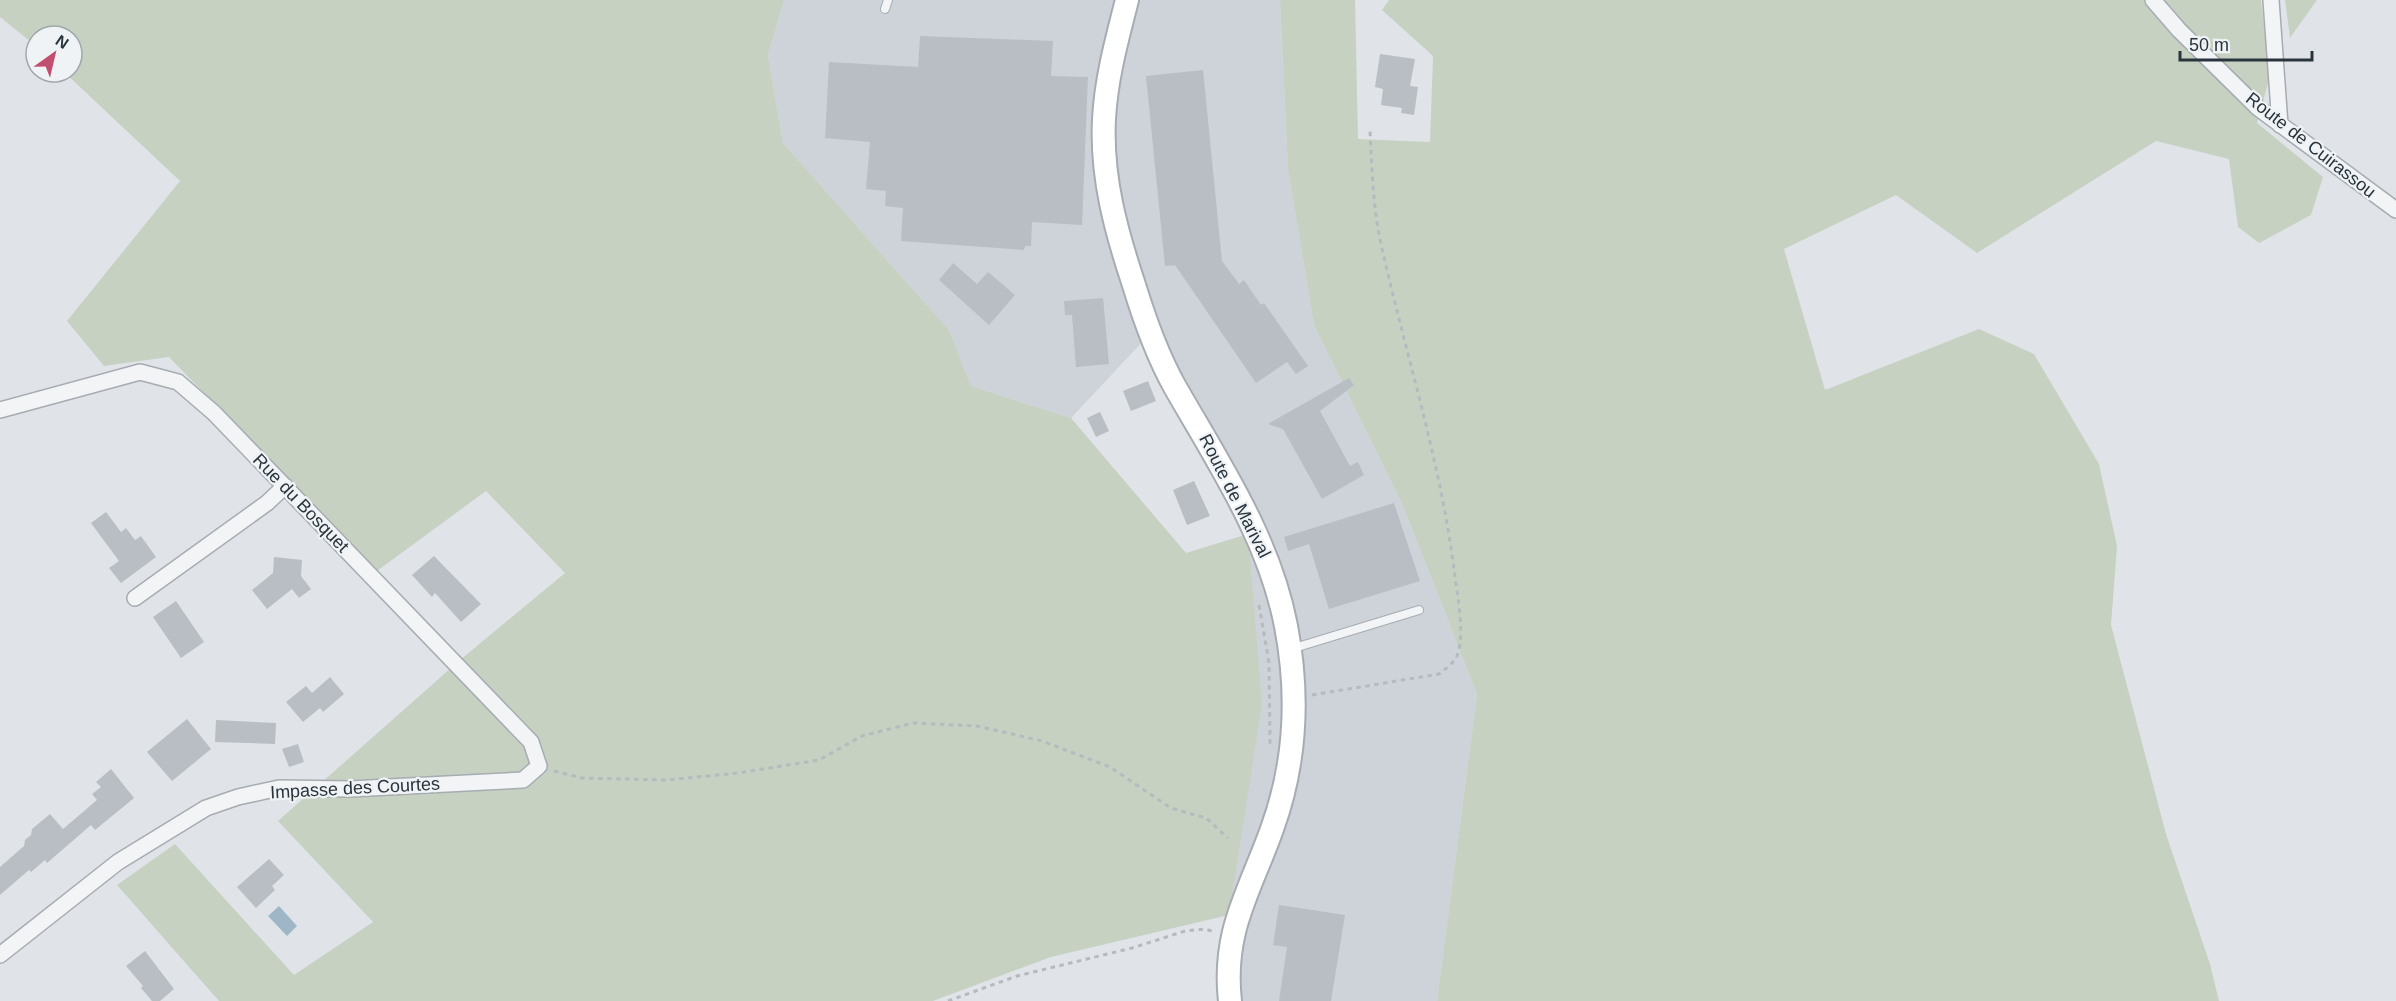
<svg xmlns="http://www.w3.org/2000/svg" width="2396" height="1001" viewBox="0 0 2396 1001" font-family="Helvetica,sans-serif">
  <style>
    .built { fill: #ced3d9 }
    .green { fill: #c7d1c2 }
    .water { fill: #9eb6c5 }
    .building { fill: #b8bec4 }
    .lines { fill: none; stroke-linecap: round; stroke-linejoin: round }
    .service-casing { stroke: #a6acb1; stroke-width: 10 }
    .minor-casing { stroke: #a6acb1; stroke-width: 18 }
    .secondary-casing { stroke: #a6acb1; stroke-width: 26 }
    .path { stroke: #b6babe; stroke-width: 3; stroke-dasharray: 4.5 4.5; stroke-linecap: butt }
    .service { stroke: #f2f4f6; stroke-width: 8 }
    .minor { stroke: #f2f4f6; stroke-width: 15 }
    .secondary { stroke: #fff; stroke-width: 22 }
    .labels { text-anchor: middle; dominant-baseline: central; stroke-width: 4.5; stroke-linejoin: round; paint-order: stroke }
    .street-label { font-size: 18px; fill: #2a343d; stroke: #eff3f5 }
  </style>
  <rect width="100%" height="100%" fill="#e0e4e8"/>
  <!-- built -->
  <path class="built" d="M784,0H1280L1288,170L1314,325L1403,506L1477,694L1437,1001H1223L1248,534L1146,338L1071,418L971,386L949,330L783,143L768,55Z"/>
  <!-- green -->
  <path class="green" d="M0,0H784L768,55L783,143L949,330L971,386L1071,418L1186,553L1248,534L1262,704L1229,915L1051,957L933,1001H219L117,885L175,844L294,975L373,922L278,821L460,660L565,573L486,491L377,571L169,357L104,366L67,321L180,181L64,72H72V36H36V46L0,17Z
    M1280,0H1355L1358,139L1430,142L1433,56L1382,10L1389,0H2261L2270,76L2257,123L2323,177L2311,215L2259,243L2238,227L2229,159L2156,141L1977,253L1896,195L1784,249L1825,390L1979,329L2034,354L2099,464L2117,546L2111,625L2166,834L2210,964L2219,1001H1437L1477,694L1403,506L1314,325L1288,170Z
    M2285,0H2317L2290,38Z"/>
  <!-- water -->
  <path class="water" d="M279,906L297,926L287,936L268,916Z"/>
  <!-- building -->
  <path class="building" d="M920,36L1053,41L1051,76L1088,77L1082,225L1032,222L1031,246H1025L1024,250L901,241L903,208L885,206L886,191L866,189L870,142L825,138L829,62L918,67Z
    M1380,54L1415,59L1410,86L1418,87L1414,115L1401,113L1402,108L1381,105L1383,89L1375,87Z
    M1203,70L1222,261L1239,284L1244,280L1261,305L1264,303L1308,366L1296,374L1287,362L1256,383L1175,265L1165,266L1146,76Z
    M953,263L977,284L988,272L1015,295L989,325L939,280Z
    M1103,298L1109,364L1076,367L1072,315H1065L1064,301Z
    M1349,378L1354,385L1320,411L1350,466L1358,462L1364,475L1322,499L1283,429L1268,424Z
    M1148,381L1156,401L1131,411L1123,391Z
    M1100,412L1109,431L1096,437L1087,418Z
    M1194,481L1210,516L1187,525L1173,490Z
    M1394,503L1420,581L1329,609L1309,544L1288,551L1284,537Z
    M106,512L121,532L126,528L135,540L141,536L156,557L121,583L109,568L119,561L91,523Z
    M434,556L481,604L461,622L435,593L432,597L412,575Z
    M274,557L302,560L301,576L311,589L299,598L292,589L267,609L252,590L273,573Z
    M176,601L204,642L181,658L153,617Z
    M330,677L344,694L323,712L320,708L303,722L286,702L306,686L312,693Z
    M187,719L211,749L172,781L147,752Z
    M216,720L276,723L275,744L215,742Z
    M298,744L304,762L289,767L282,749Z
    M111,769L134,798L95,830L91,825L47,863L45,860L31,872L29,870L0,895V867L24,846L25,840L31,835L32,829L50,814L63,829L97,800L92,794L101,787L96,782Z
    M269,859L284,875L272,886L275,890L256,908L237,887Z
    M1279,905L1345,915L1331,1001H1279L1287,947L1273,945Z
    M145,951L174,989L160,1001H152L141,988L143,986L126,966Z"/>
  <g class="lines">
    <defs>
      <path id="service" d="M885,9L888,0
        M1291,649L1419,610"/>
      <path id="minor" d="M2153,0L2179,30L2258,108L2396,210
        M2271,0L2280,125
        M0,410L140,372L178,382L214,413L531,742L539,766L523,780L350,789L279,788L238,797L206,808L118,862L0,955
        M135,598L267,503L285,486"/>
      <path id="secondary" d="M1127,0C1117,39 1106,79 1104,119C1101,177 1116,231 1134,285C1145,321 1157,355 1175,387C1219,464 1269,538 1286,626C1299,694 1296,763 1272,829C1250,891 1222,931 1230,1001"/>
    </defs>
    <!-- service casing -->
    <use href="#service" class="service-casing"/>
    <!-- minor casing -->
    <use href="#minor" class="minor-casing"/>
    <!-- secondary casing -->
    <use href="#secondary" class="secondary-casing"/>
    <!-- path -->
    <path class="path" d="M1259,605L1269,663L1270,744
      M1312,695L1439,674C1448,667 1456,662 1459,650C1464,625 1457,594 1454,569C1440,461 1407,358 1383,253C1373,211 1372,173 1370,130
      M554,771L582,778L667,780L738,773L819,760L862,736L913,723L977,726L1042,741L1110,767L1171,808L1206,818L1228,838
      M948,1001L1017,976L1132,948L1185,931L1205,929L1215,932"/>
    <!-- service -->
    <use href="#service" class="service"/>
    <!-- minor -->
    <use href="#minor" class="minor"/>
    <!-- secondary -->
    <use href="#secondary" class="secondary"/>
  </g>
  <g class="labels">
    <!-- street labels -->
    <g class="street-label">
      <text transform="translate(2311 145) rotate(38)">Route de Cuirassou</text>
      <text transform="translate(1235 496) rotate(63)">Route de Marival</text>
      <text transform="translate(301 503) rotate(46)">Rue du Bosquet</text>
      <text transform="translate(355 788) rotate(-3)">Impasse des Courtes</text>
    </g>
  </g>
  <!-- north arrow -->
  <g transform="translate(54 54) rotate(34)"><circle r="28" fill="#eff3f5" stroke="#a0a7ab" stroke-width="1.5"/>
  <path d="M0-4.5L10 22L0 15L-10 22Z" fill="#c24f6f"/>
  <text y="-9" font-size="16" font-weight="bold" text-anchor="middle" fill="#2a343d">N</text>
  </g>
  <!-- scale -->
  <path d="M2180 51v9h132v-9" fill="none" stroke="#2a343d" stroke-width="3"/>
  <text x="2189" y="51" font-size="18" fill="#2a343d" stroke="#eff3f5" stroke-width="4.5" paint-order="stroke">50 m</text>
</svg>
